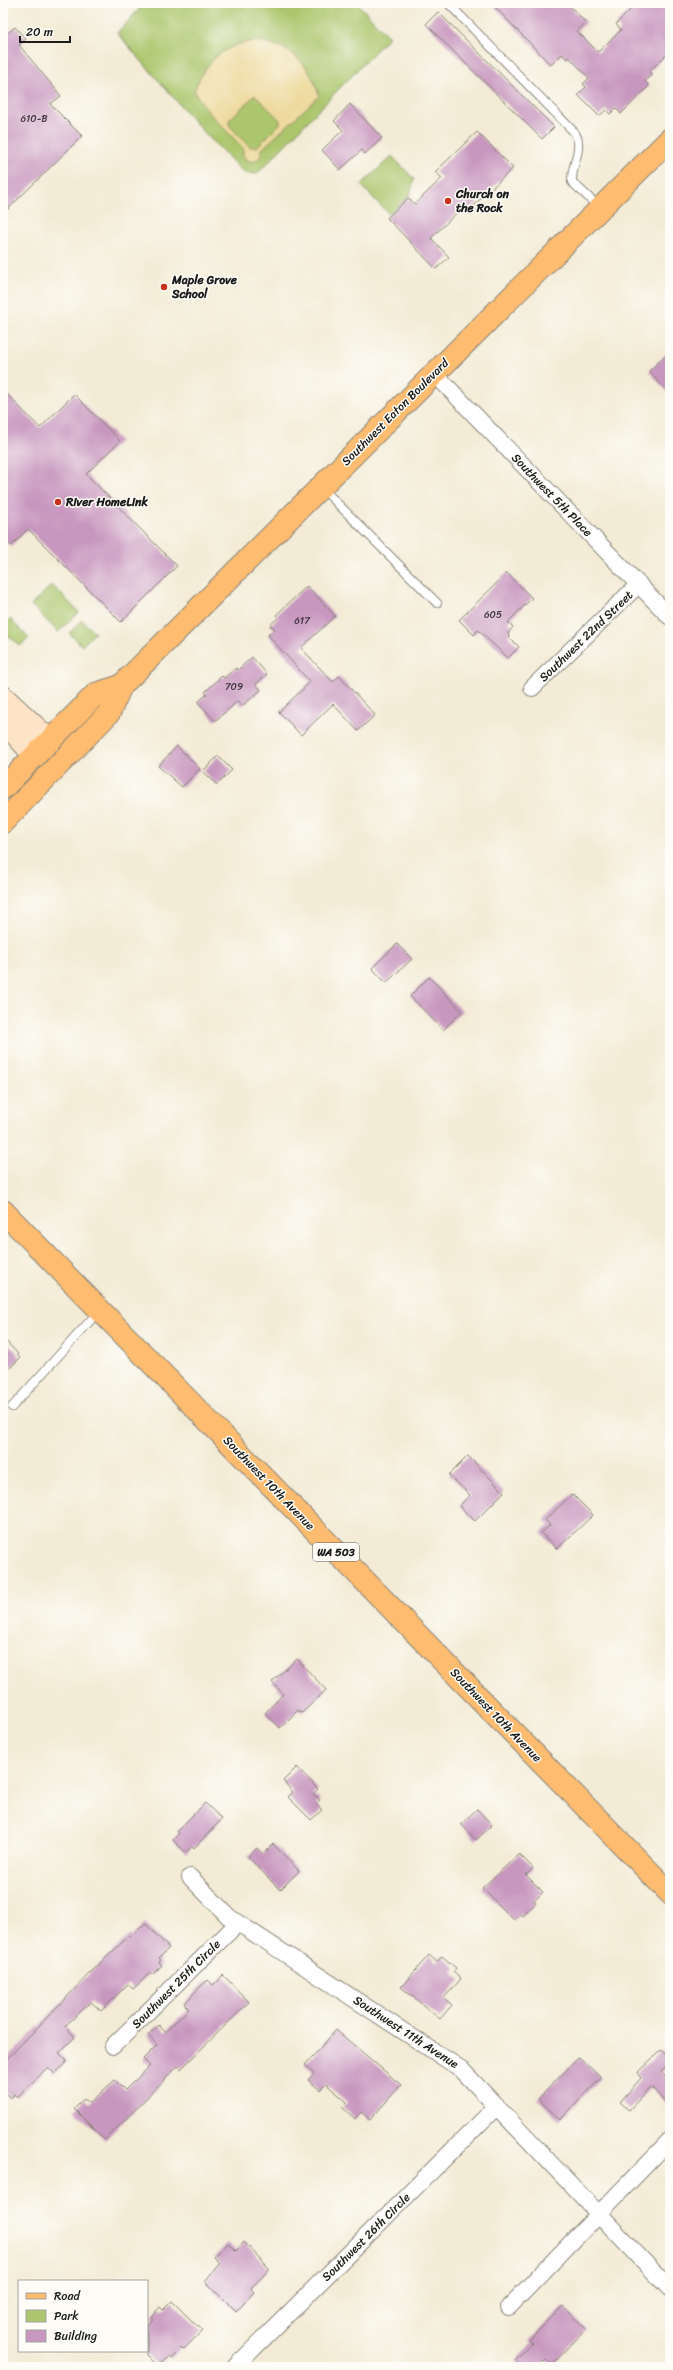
<svg xmlns="http://www.w3.org/2000/svg" width="673" height="2370" viewBox="0 0 673 2370" font-family="Sriracha,sans-serif">
  <style>
    .green { fill: #abc66c; stroke: #647144 }
    .sand { fill: #eeda9e; stroke: #857b5d; fill-rule: evenodd }
    .building { fill: #c897bf }
    .lines { fill: none; stroke-linecap: round; stroke-linejoin: round }
    .lane-casing { stroke: #888478; stroke-width: 10 }
    .street-casing { stroke: #888478; stroke-width: 18 }
    .secondary-casing { stroke: #888478; stroke-width: 24 }
    .primary-casing { stroke: #888478; stroke-width: 24 }
    .highway-casing { stroke: #888478; stroke-width: 24 }
    .lane { stroke: #fff; stroke-width: 8 }
    .street { stroke: #fff; stroke-width: 16 }
    .secondary { stroke: #fee4c6; stroke-width: 22 }
    .primary { stroke: #fdbc70; stroke-width: 22 }
    .highway { stroke: #fdbc70; stroke-width: 22 }
    .poi-dot { fill: #c8321e; stroke: #fdfcf7; stroke-width: 1.5 }
    .labels { text-anchor: middle; dominant-baseline: central; stroke-width: 3; stroke-linejoin: round; paint-order: stroke }
    .number-label { font-size: 10px; fill: #473b45 }
    .shield { fill: #fdfcf7; stroke: #605f5e; stroke-width: 1 }
    .shield-label { font-size: 11px; font-weight: bold; fill: #1c1c1c }
    .poi-label { font-size: 12px; font-weight: bold; fill: #1c1c1c; stroke: #fdfcf7; text-anchor: start }
    .street-label { font-size: 12px; fill: #1c1c1c; stroke: #fdfcf7 }
  </style>
  <rect width="100%" height="100%" fill="#fdfcf7"/>
  <filter id="ink" filterUnits="userSpaceOnUse"><feTurbulence type="fractalNoise" baseFrequency=".025" numOctaves="2"/><feDisplacementMap in="SourceGraphic" scale="8" xChannelSelector="R" yChannelSelector="G"/><feConvolveMatrix kernelMatrix="1 2 1 2 8 2 1 2 1" color-interpolation-filters="sRGB"/></filter>
  <filter id="wash" filterUnits="userSpaceOnUse"><feTurbulence type="fractalNoise" baseFrequency=".012" numOctaves="4" result="noise"/><feDisplacementMap in="SourceGraphic" scale="16" xChannelSelector="R" yChannelSelector="G"/><feGaussianBlur stdDeviation="0.9" result="paint"/><feColorMatrix in="noise" values="0 0 0 0 0 0 0 0 0 0 0 0 0 0 0 0 0 1.4 0 .05"/><feComposite in="paint" operator="in"/></filter>
  <g filter="url(#wash)">
    <rect width="100%" height="100%" fill="#f3ebd5"/>
    <!-- green -->
    <path class="green" d="M145,3H357L389,37L257,174L244,173L201,129L117,33Z
      M392,156L414,179L410,195L389,214L361,185Z
      M52,585L79,612L58,632L31,605Z
      M10,619L29,638L20,646L3,630V625Z
      M82,620L95,633L82,646L69,633Z"/>
    <!-- sand -->
    <path class="sand" d="M256,41C289,44 311,64 319,96L262,149L260,158L251,162L243,157V148L211,115L194,92C204,62 224,44 256,41ZM255,95L280,120V124L257,147H250L229,125V120Z"/>
    <g id="blocks">
      <!-- building -->
      <path class="building" d="M491,3H567L586,23L577,31L598,52L621,30L616,24L637,3H670V51L649,72L652,74L645,81L649,86L621,114L616,108L610,114L606,110L599,116L578,95L586,87L583,84L589,78L569,57L567,59L562,54L551,65Z
        M438,12L554,127L542,139L426,24Z
        M15,27L26,39L19,45L61,96L50,104L82,136L3,214V37Z
        M350,104L382,138L365,154L362,150L340,170L322,150L343,130L334,121Z
        M477,132L513,168L470,209L466,204L431,238L449,257L436,269L387,218L408,198L415,204L442,178L435,172Z
        M670,351V395L649,371Z
        M3,390L40,428L74,394L120,441L86,474L177,566L121,622L28,529L11,546L3,538Z
        M507,573L532,598L508,622L513,627L508,633L509,637L519,647L508,658L478,630L474,635L459,620Z
        M307,586L335,616L301,648L333,682L339,676L375,715L358,731L333,704L301,735L279,712L310,682L268,635L275,629L270,625L278,618L276,615Z
        M252,657L267,674L256,684L261,690L242,706L238,701L215,721L198,702L207,694L205,692L222,676L224,678L236,668L238,670Z
        M177,746L200,769L182,787L158,766Z
        M218,756L232,770L217,785L203,771Z
        M397,944L412,959L386,983L372,968Z
        M429,977L462,1011L443,1030L410,996Z
        M3,1338L18,1354L17,1355L20,1358L3,1375Z
        M468,1456L504,1492L475,1521L459,1506L470,1495L449,1475Z
        M572,1494L593,1515L557,1549L541,1533L550,1525L545,1520Z
        M297,1659L326,1690L302,1713L298,1710L280,1728L265,1713L283,1694L272,1682Z
        M297,1767L318,1789L313,1794L320,1800L316,1804L322,1810L311,1820L288,1797L293,1792L283,1781Z
        M205,1803L222,1819L194,1848L192,1846L186,1853L173,1840L179,1833L177,1831Z
        M477,1809L492,1825L476,1840L461,1824Z
        M273,1844L299,1871L280,1890L248,1857L257,1848L263,1854Z
        M519,1854L533,1868L526,1875L543,1892L534,1901L536,1903L523,1916L521,1914L514,1920L482,1888Z
        M145,1923L169,1948L159,1958L161,1960L159,1962L162,1965L152,1975L150,1973L133,1989L128,1984L101,2011L91,2002L65,2026L75,2037L59,2053L67,2061L55,2074L48,2067L17,2097L14,2094L11,2098L3,2090V2063L89,1974L130,1935L131,1937Z
        M429,1955L437,1962L442,1956L456,1968L453,1972L461,1979L444,1998L452,2005L440,2019L401,1987Z
        M223,1975L249,2002L181,2069L178,2066L105,2140L74,2109L84,2099L89,2103L115,2080L125,2090L150,2066L143,2059L157,2045L148,2035L159,2025L165,2032L189,2009L184,2004L198,1989L208,1980L213,1985Z
        M336,2030L401,2085L370,2120L361,2112L355,2119L342,2107L347,2102L326,2084L320,2090L308,2080L314,2073L305,2065Z
        M661,2050L670,2059V2062L661,2072L670,2081V2107L651,2087L629,2110L620,2102L641,2078L637,2073Z
        M579,2057L601,2078L560,2120L538,2099Z
        M244,2242L269,2268L251,2289L254,2292L236,2312L205,2281L220,2263L214,2257L228,2243L236,2251Z
        M172,2301L202,2331L183,2350L181,2348L171,2358L169,2356L157,2365L147,2355V2325L153,2319L151,2317L160,2307L163,2310Z
        M563,2306L586,2329L552,2365L546,2359L538,2367H522L515,2360L532,2343L529,2340Z"/>
    </g>
  </g>
  <g filter="url(#ink)">
    <use href="#blocks" fill-opacity="0" stroke="#888478" stroke-width="1"/>
    <g class="lines">
      <defs>
        <path id="lane" d="M448,3L574,132C585,147 571,163 572,182L600,208
          M321,487L437,603
          M12,1407L99,1311"/>
        <path id="street" d="M434,373L670,617
          M532,688L639,584
          M190,1877L229,1917L461,2069L670,2289
          M113,2046L238,1923
          M509,2307L670,2140
          M235,2367L497,2106"/>
        <path id="secondary" d="M3,697L50,741
          M3,720L35,756"/>
        <path id="primary" d="M3,788L96,694L121,686
          M3,822L109,713L121,686L670,139"/>
        <path id="highway" d="M3,1211L670,1893"/>
      </defs>
      <!-- lane casing -->
      <use href="#lane" class="lane-casing"/>
      <!-- street casing -->
      <use href="#street" class="street-casing"/>
      <!-- secondary casing -->
      <use href="#secondary" class="secondary-casing"/>
      <!-- primary casing -->
      <use href="#primary" class="primary-casing"/>
      <!-- highway casing -->
      <use href="#highway" class="highway-casing"/>
      <!-- lane -->
      <use href="#lane" class="lane"/>
      <!-- street -->
      <use href="#street" class="street"/>
      <!-- secondary -->
      <use href="#secondary" class="secondary"/>
      <!-- primary -->
      <use href="#primary" class="primary"/>
      <!-- highway -->
      <use href="#highway" class="highway"/>
    </g>
  </g>
  <!-- markers -->
  <g class="poi-dot">
    <circle cx="448" cy="201" r="4"/>
    <circle cx="164" cy="287" r="4"/>
    <circle cx="58" cy="502" r="4"/>
  </g>
  <g class="labels">
    <!-- number labels -->
    <g class="number-label">
      <text x="34" y="119">610-B</text>
      <text x="493" y="615">605</text>
      <text x="302" y="621">617</text>
      <text x="234" y="687">709</text>
    </g>
    <!-- shield labels -->
    <rect class="shield" x="313" y="1543" width="46" height="18" rx="3"/>
    <g class="shield-label">
      <text x="336" y="1552">WA 503</text>
    </g>
    <!-- poi labels -->
    <g class="poi-label">
      <text x="456" y="194">Church on<tspan x="456" dy="14">the Rock</tspan></text>
      <text x="172" y="280">Maple Grove<tspan x="172" dy="14">School</tspan></text>
      <text x="66" y="502">River HomeLink</text>
    </g>
    <!-- street labels -->
    <g class="street-label">
      <text transform="translate(395 412) rotate(-45)">Southwest Eaton Boulevard</text>
      <text transform="translate(552 495) rotate(46)">Southwest 5th Place</text>
      <text transform="translate(586 636) rotate(-44)">Southwest 22nd Street</text>
      <text transform="translate(269 1483) rotate(46)">Southwest 10th Avenue</text>
      <text transform="translate(496 1715) rotate(46)">Southwest 10th Avenue</text>
      <text transform="translate(176 1984) rotate(-45)">Southwest 25th Circle</text>
      <text transform="translate(406 2032) rotate(33)">Southwest 11th Avenue</text>
      <text transform="translate(366 2237) rotate(-45)">Southwest 26th Circle</text>
    </g>
  </g>
  <!-- margin -->
  <rect width="673" height="2370" fill="none" stroke="#fdfcf7" stroke-width="16"/>
  <!-- legend -->
  <rect x="18" y="2280" width="130" height="72" fill="#fdfcf7" stroke="#a3a29f"/>
  <rect x="26" y="2293" width="20" height="6" fill="#fdbc70" stroke="#a3a29f"/>
  <text x="54" y="2300" font-size="12" fill="#1c1c1c">Road</text>
  <rect x="26" y="2310" width="20" height="12" fill="#abc66c" stroke="#a3a29f"/>
  <text x="54" y="2320" font-size="12" fill="#1c1c1c">Park</text>
  <rect x="26" y="2330" width="20" height="12" fill="#c897bf" stroke="#a3a29f"/>
  <text x="54" y="2340" font-size="12" fill="#1c1c1c">Building</text>
  <!-- scale -->
  <path d="M20 36v6h50v-6" fill="none" stroke="#1c1c1c" stroke-width="2"/>
  <text x="26" y="36" font-size="12" fill="#1c1c1c" stroke="#fdfcf7" stroke-width="3" paint-order="stroke">20 m</text>
</svg>
